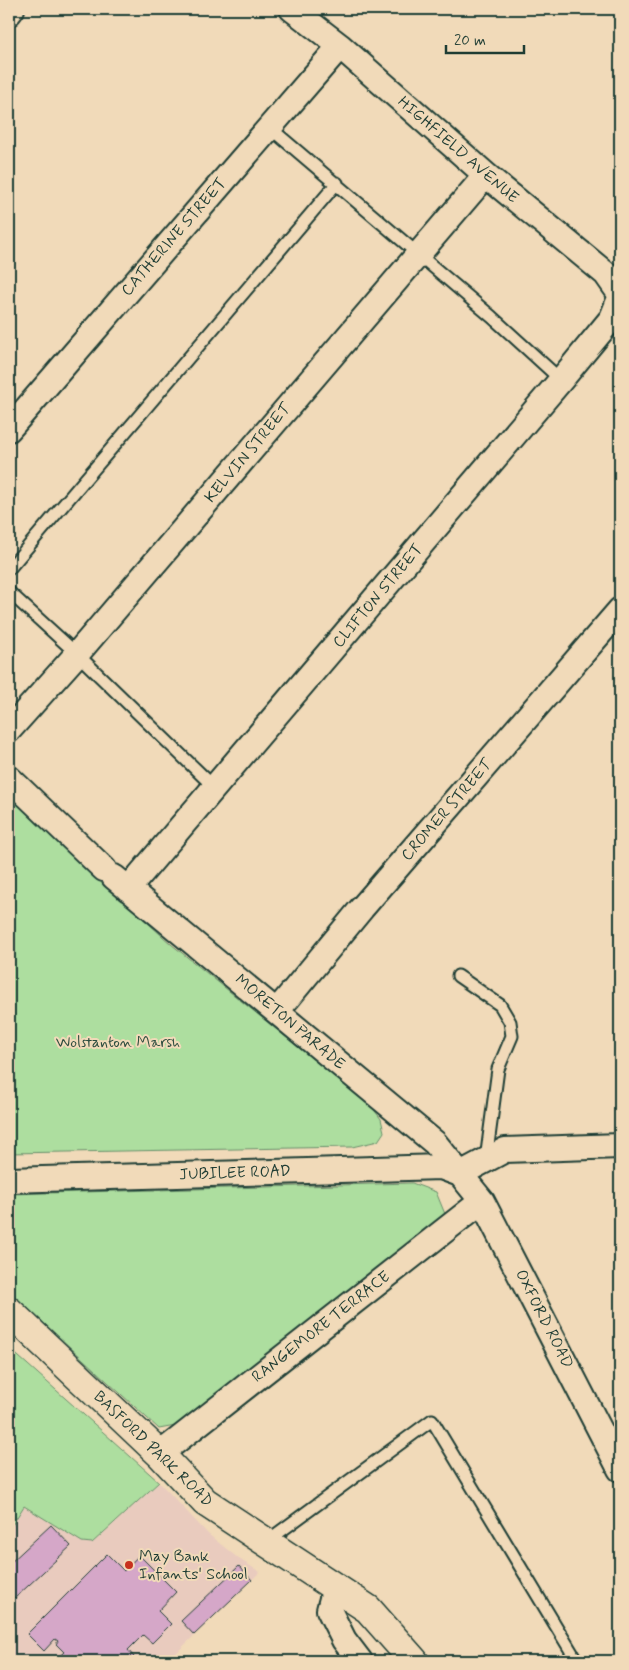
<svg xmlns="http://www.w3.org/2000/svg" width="629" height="1670" viewBox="0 0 629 1670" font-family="Mynerve,sans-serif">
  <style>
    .built { fill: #e9cbbe }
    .green { fill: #adde9f; stroke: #668e6a }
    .building { fill: #d5a7c8; stroke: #1f3d34 }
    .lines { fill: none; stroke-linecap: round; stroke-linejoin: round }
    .service-casing { stroke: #1f3d34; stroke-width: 15 }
    .minor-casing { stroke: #1f3d34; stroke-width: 28 }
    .secondary-casing { stroke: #1f3d34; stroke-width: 31 }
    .service { stroke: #f1dab9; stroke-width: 11 }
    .minor { stroke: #f1dab9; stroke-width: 24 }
    .secondary { stroke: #f1dab9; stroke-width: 28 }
    .poi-dot { fill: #c8321e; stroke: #f1dab9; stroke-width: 2 }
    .labels { text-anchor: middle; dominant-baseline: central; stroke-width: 4; stroke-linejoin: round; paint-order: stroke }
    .street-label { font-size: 16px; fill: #1f3d34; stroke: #f1dab9 }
    .park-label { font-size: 16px; fill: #2d4d3f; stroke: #f1dab9 }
    .poi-label { font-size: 16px; fill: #1f3d34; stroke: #f1dab9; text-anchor: start }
  </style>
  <rect width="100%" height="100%" fill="#f1dab9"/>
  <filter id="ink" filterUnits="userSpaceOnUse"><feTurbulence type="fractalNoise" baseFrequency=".02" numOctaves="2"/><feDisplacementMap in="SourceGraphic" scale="10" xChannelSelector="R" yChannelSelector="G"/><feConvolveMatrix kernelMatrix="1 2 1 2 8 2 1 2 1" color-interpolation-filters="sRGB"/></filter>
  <g filter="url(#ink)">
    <!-- built -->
    <path class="built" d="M159,1482L208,1534L239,1559L260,1572L168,1661H9V1530L24,1506L82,1542L92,1543Z"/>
    <!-- green -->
    <path class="green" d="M9,797L171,944L372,1107L381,1119L384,1132L378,1141L352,1147L9,1153Z
      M412,1183L436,1192L445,1214L181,1425L159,1429L9,1291V1194Z
      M9,1348L159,1482L92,1543L82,1542L24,1506L9,1530Z"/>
    <!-- building -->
    <path class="building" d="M51,1525L71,1546L15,1598L9,1591V1564Z
      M107,1554L124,1571L139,1555L176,1592L158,1611L171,1624L152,1643L143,1635L128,1650L134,1657L130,1661H54L64,1652L56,1644L58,1641L55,1639L44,1651L27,1634Z
      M239,1566L252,1580L194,1635L181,1621Z"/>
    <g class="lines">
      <defs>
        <path id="service" d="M269,127L492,317L561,380
          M9,569L337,183
          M9,592L77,654L215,788
          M458,976L500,1005L510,1022L512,1036L498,1069L486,1160
          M266,1542L432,1420L577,1661"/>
        <path id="minor" d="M292,9L340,46L486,175L606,274L620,294
          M9,13L12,9
          M9,429L340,46
          M9,730L77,654L486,175
          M9,778L104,869
          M114,877L435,1143L482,1201L620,1469
          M128,889L561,380L612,318L620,298
          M277,1011L362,908L620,610
          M460,1174L505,1150L620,1146
          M9,1180L441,1167L460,1174
          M160,1454L482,1201
          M335,1587L329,1610L344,1640L360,1661"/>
        <path id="secondary" d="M9,1311L160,1454L205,1502L368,1609L414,1661"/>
      </defs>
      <!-- service casing -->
      <use href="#service" class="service-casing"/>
      <!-- minor casing -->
      <use href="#minor" class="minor-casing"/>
      <!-- secondary casing -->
      <use href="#secondary" class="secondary-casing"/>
      <!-- service -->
      <use href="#service" class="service"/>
      <!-- minor -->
      <use href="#minor" class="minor"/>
      <!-- secondary -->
      <use href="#secondary" class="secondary"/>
    </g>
  </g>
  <!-- markers -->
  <circle class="poi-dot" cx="129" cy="1565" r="5"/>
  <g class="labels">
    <!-- street labels -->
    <g class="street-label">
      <text transform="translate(458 150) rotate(41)">HIGHFIELD AVENUE</text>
      <text transform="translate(174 237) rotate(-49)">CATHERINE STREET</text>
      <text transform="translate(248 453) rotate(-50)">KELVIN STREET</text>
      <text transform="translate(378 596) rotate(-50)">CLIFTON STREET</text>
      <text transform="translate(447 810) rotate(-49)">CROMER STREET</text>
      <text transform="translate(290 1022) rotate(40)">MORETON PARADE</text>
      <text transform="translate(235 1173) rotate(-2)">JUBILEE ROAD</text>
      <text transform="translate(544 1319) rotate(63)">OXFORD ROAD</text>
      <text transform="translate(321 1327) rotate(-38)">RANGEMORE TERRACE</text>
      <text transform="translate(153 1449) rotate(44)">BASFORD PARK ROAD</text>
    </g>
    <!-- park labels -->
    <g class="park-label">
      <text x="118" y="1042">Wolstanton Marsh</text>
    </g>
    <!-- poi labels -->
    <g class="poi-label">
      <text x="139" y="1556">May Bank<tspan x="139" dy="18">Infants' School</tspan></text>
    </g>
  </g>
  <!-- margin -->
  <rect width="629" height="1670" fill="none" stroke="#f1dab9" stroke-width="30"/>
  <rect x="15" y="15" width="599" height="1640" fill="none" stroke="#1f3d34" stroke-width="2" filter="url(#ink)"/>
  <!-- scale -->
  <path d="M446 45v8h78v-8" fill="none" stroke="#1f3d34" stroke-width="2.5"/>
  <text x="454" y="45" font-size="15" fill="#1f3d34" stroke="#f1dab9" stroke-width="4" paint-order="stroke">20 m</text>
</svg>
